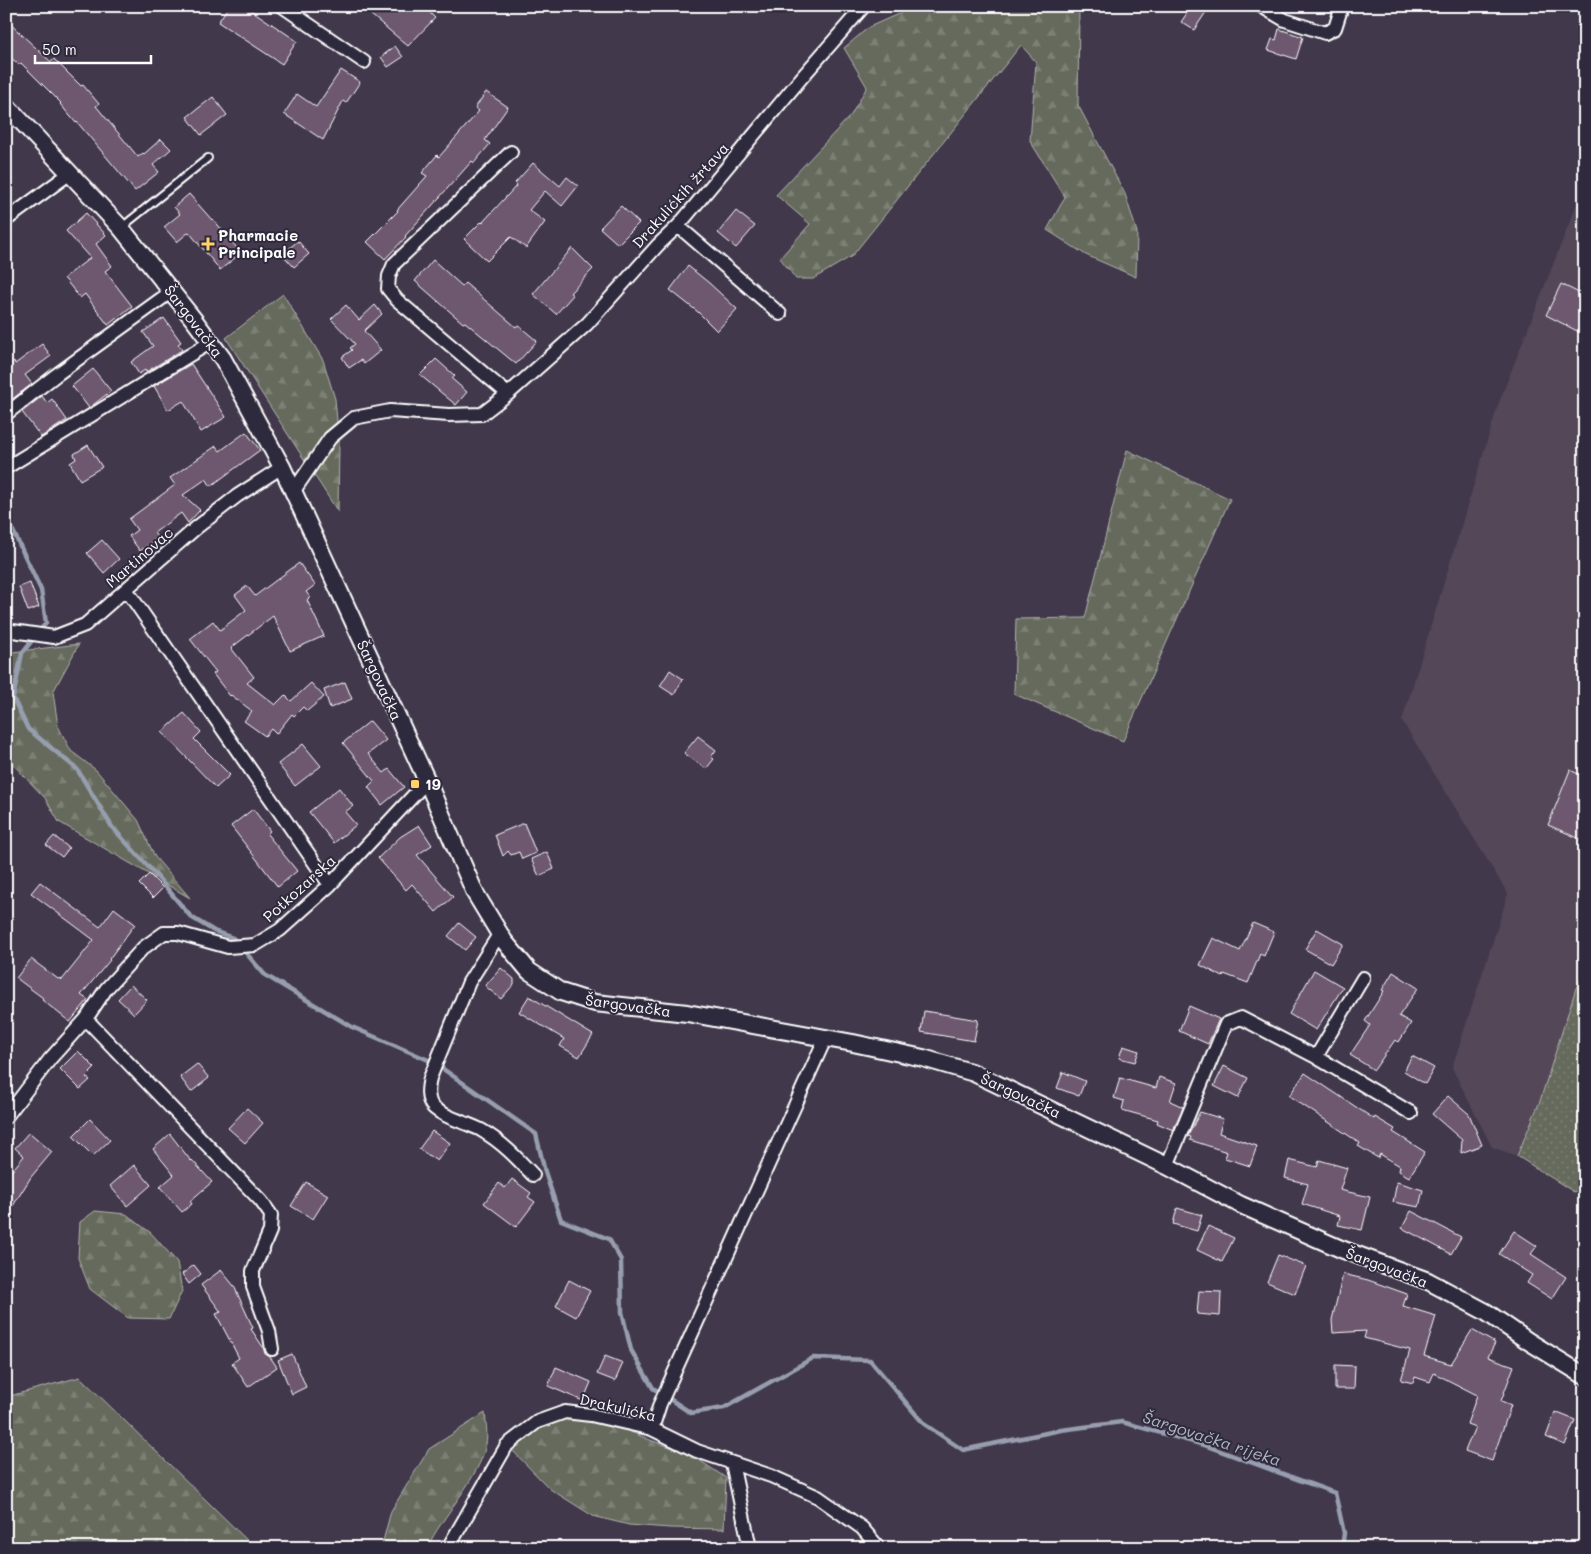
<svg xmlns="http://www.w3.org/2000/svg" width="1591" height="1554" viewBox="0 0 1591 1554" font-family="Mali,sans-serif">
  <style>
    .built { fill: #534659 }
    .grass { fill: url(#grass-dots); stroke: #b2b5ae }
    .forest { fill: url(#forest-firs); stroke: #b2b5ae }
    .lines { fill: none; stroke-linecap: round; stroke-linejoin: round }
    .stream { stroke: #979eaf; stroke-width: 4.5 }
    .building { fill: #6e596f; stroke: #fff }
    .service-casing { stroke: #fff; stroke-width: 10 }
    .minor-casing { stroke: #fff; stroke-width: 16 }
    .tertiary-casing { stroke: #fff; stroke-width: 20 }
    .service { stroke: #2f2a3d; stroke-width: 6 }
    .minor { stroke: #2f2a3d; stroke-width: 12 }
    .tertiary { stroke: #2f2a3d; stroke-width: 16 }
    .poi-dot { fill: #ffd166; stroke: #2f2a3d; stroke-width: 2 }
    .labels { text-anchor: middle; dominant-baseline: central; stroke-width: 4; stroke-linejoin: round; paint-order: stroke }
    .street-label { font-size: 15px; fill: #fff; stroke: #2f2a3d }
    .poi-label { font-size: 15px; font-weight: bold; fill: #fff; stroke: #2f2a3d; text-anchor: start }
    .water-label { font-size: 16px; font-style: italic; fill: #b1b7c3; stroke: #2f2a3d }
  </style>
  <defs>
    <pattern id="grass-dots" width="8" height="8" patternUnits="userSpaceOnUse" patternTransform="scale(1.25)"><rect width="8" height="8" fill="#666b5d"/><path d="M2 2h.1M6 6h.1" fill="none" stroke="#7d8175" stroke-width="1.8" stroke-linecap="round"/></pattern>
    <pattern id="forest-firs" width="22" height="20" patternUnits="userSpaceOnUse" patternTransform="scale(1.25)"><rect width="22" height="20" fill="#666b5d"/><path d="M5 1l3.5 6h-7zM16 11l3.5 6h-7z" fill="#7d8175"/></pattern>
  </defs>
  <rect width="100%" height="100%" fill="#42384c"/>
  <filter id="ink" filterUnits="userSpaceOnUse"><feTurbulence type="fractalNoise" baseFrequency=".02" numOctaves="2"/><feDisplacementMap in="SourceGraphic" scale="10" xChannelSelector="R" yChannelSelector="G"/><feConvolveMatrix kernelMatrix="1 2 1 2 8 2 1 2 1" color-interpolation-filters="sRGB"/></filter>
  <g filter="url(#ink)">
    <!-- built -->
    <path class="built" d="M1585,196V971L1576,988L1540,1101L1517,1156L1492,1147L1452,1068L1508,894L1402,721L1498,405L1576,206Z"/>
    <!-- grass -->
    <path class="grass" d="M1585,971V1186L1574,1192L1517,1156L1540,1101L1576,988Z"/>
    <!-- forest -->
    <path class="forest" d="M932,6H1079L1078,105L1125,194L1137,232L1136,277L1086,255L1047,230L1065,197L1030,141L1036,62L1021,45L852,256L813,279H796L780,258L810,224L776,195L851,115L867,87L844,48L869,27L905,11Z
      M283,294L323,360L335,399L339,442L338,512L226,338Z
      M1127,450L1230,499L1123,741L1014,694L1016,619L1085,618Z
      M79,644L53,692L58,726L71,751L96,770L138,820L155,857L190,898L59,822L45,798L6,757V668L12,652Z
      M95,1211L126,1214L151,1233L177,1262L182,1291L169,1319L128,1318L90,1289L78,1258L80,1222Z
      M80,1377L254,1547V1548H6V1397Z
      M485,1413C486,1423 488,1435 486,1444C480,1477 442,1516 427,1548H369L382,1545L391,1511L429,1449Z
      M591,1415L650,1440L690,1454L726,1478L724,1529L670,1528L629,1525L593,1516L550,1489L507,1445L537,1422Z"/>
    <g class="lines">
      <!-- stream -->
      <path class="stream" d="M6,522L13,531L41,590L46,623L22,653L13,698L28,729L77,769L112,827L154,873L191,917L214,931L233,938L265,975L352,1027L433,1062L536,1134L545,1172L561,1220L609,1239L621,1260L622,1312L631,1350L653,1388L691,1413L724,1408L813,1358L870,1360L924,1424L963,1450L1061,1430L1122,1422L1204,1445L1335,1493L1344,1533L1342,1548"/>
    </g>
    <!-- building -->
    <path class="building" d="M229,6H245L297,41L282,64L218,22Z
      M377,6H423L435,18L408,46L370,14Z
      M1192,6H1210L1194,30L1181,22Z
      M6,20L51,62L54,59L81,86L83,85L99,104L96,106L138,157L143,153L144,154L161,139L171,149L153,165L159,172L135,191L77,122L76,123L60,104L61,103L21,63L19,65L6,53Z
      M1279,29L1303,37L1296,59L1268,50L1272,39L1276,40Z
      M395,46L403,57L388,67L381,57Z
      M341,70L360,82L346,103L343,101L323,140L284,114L297,94L316,107Z
      M486,92L508,107L485,140L490,144L474,163L472,161L405,236L406,237L385,259L367,242L398,211L397,210L427,176L422,173L437,155L439,157L479,111L475,108Z
      M213,97L227,115L201,135L187,117Z
      M533,163L560,186L567,177L578,186L562,206L545,191L529,210L545,222L526,248L511,237L487,261L464,239L481,222L482,223L517,185L515,183Z
      M189,194L212,220L213,219L241,253L220,270L189,232L177,242L164,227L180,214L174,207Z
      M621,206L639,223L618,244L600,228Z
      M736,211L755,226L736,248L718,233Z
      M86,213L106,235L96,244L112,266L105,271L132,306L108,325L85,294L80,298L64,278L90,258L66,231Z
      M298,241L309,254L294,267L282,254Z
      M572,248L593,269L570,293L573,295L556,314L533,294Z
      M433,260L462,286L465,283L516,327L518,325L537,341L516,364L465,322L463,323L415,281Z
      M688,266L709,283L737,309L717,331L698,312L670,290Z
      M1561,284L1585,296V335L1546,315Z
      M346,305L359,320L375,305L382,314L364,331L381,350L364,364L361,360L349,368L342,357L352,350L350,348L355,344L331,319Z
      M164,318L181,342L178,344L182,350L146,372L145,370L139,374L131,362L153,346L143,332Z
      M42,344L51,356L25,375L32,384L11,400L6,395V367L14,361L15,364Z
      M436,359L455,376L452,379L467,392L456,405L420,375Z
      M191,364L226,417L201,432L183,401L168,410L154,386Z
      M93,369L111,391L89,408L72,386Z
      M42,396L47,403L52,399L67,420L41,437L22,412Z
      M246,432L260,450L211,486L206,479L183,495L200,510L188,523L181,513L154,533L158,538L140,551L129,536L137,530L129,519L175,485L170,478L216,446L220,451Z
      M88,445L102,467L80,480L70,463L76,459L74,454Z
      M102,540L119,559L104,573L87,553Z
      M299,563L315,585L306,592L310,597L307,600L324,636L290,651L273,616L231,648L254,677L247,683L275,705L285,695L291,701L311,683L324,697L307,711L303,707L294,716L292,714L276,734L271,729L265,736L244,721L252,711L231,695L230,696L213,674L216,672L190,639L213,621L220,630L246,610L235,595L247,586L255,596Z
      M30,583L39,607L28,611L19,587Z
      M670,670L683,679L674,695L660,686Z
      M345,682L352,699L330,708L324,690Z
      M184,713L201,732L194,739L230,775L216,788L162,732Z
      M370,721L386,740L368,754L384,773L389,769L404,787L382,805L368,787L374,781L343,743Z
      M698,736L716,750L711,757L714,759L706,769L684,753Z
      M303,744L321,766L295,786L278,764Z
      M1570,770L1585,777V841L1548,825Z
      M339,788L353,806L345,812L356,825L334,843L309,812Z
      M253,809L270,831L267,834L297,871L278,887L231,826Z
      M524,823L536,853L522,859L519,852L511,855L508,851L503,856L495,835Z
      M419,825L432,845L417,855L453,897L436,912L412,884L406,890L378,858L400,837Z
      M54,836L69,848L62,857L46,845Z
      M547,852L554,869L539,876L531,859Z
      M149,874L163,888L153,898L139,884Z
      M40,882L100,927L114,908L135,924L109,959L110,960L81,995L88,1000L70,1022L42,1000L43,998L16,978L31,959L58,979L60,978L62,980L94,940L31,893Z
      M459,923L476,937L465,950L448,936Z
      M1253,923L1274,932L1264,956L1260,954L1248,983L1224,974L1223,977L1200,965L1213,938L1240,951Z
      M1317,929L1343,944L1331,964L1305,949Z
      M501,968L514,979V984L501,999L485,986Z
      M1314,970L1343,987L1316,1030L1289,1014Z
      M1393,972L1418,988L1399,1016L1411,1023L1399,1042L1395,1040L1374,1070L1350,1055L1370,1025L1365,1021L1384,991L1382,990Z
      M131,985L147,1000L134,1014L118,999Z
      M529,996L593,1035L579,1057L560,1046L564,1039L519,1012Z
      M1189,1006L1219,1019L1208,1044L1179,1031Z
      M924,1011L978,1020L974,1041L921,1032Z
      M1123,1046L1139,1051L1135,1062L1119,1058Z
      M78,1051L95,1068L86,1077L90,1080L80,1089L60,1069Z
      M1412,1056L1434,1068L1425,1084L1404,1071Z
      M197,1064L209,1078L191,1092L180,1077Z
      M1224,1066L1248,1078L1238,1098L1214,1086Z
      M1063,1072L1085,1081L1079,1096L1057,1088Z
      M1305,1073L1374,1119L1375,1117L1395,1129L1393,1132L1425,1152L1409,1177L1399,1171L1400,1166L1380,1154L1378,1158L1358,1146L1360,1143L1289,1096Z
      M1159,1077L1176,1083L1170,1101L1183,1107L1173,1130L1157,1123L1158,1120L1122,1110L1124,1101L1114,1098L1120,1078L1156,1088Z
      M1448,1096L1469,1114L1482,1145L1461,1153L1462,1140L1432,1114Z
      M247,1108L263,1123L245,1143L228,1128Z
      M1200,1112L1223,1119L1219,1133L1257,1146L1250,1166L1225,1158L1227,1152L1190,1140L1191,1137L1188,1136Z
      M90,1119L110,1140L93,1156L73,1136Z
      M432,1131L450,1143L437,1161L419,1149Z
      M29,1132L52,1152L31,1177L6,1217V1178L24,1156L15,1148Z
      M170,1134L191,1161L192,1160L212,1182L190,1201L192,1204L182,1212L160,1187L174,1175L153,1149Z
      M1289,1160L1317,1167L1319,1160L1347,1168L1340,1190L1370,1197L1362,1230L1338,1225L1340,1216L1302,1204L1308,1184L1285,1178Z
      M134,1165L151,1185L127,1206L110,1186Z
      M512,1179L531,1193L528,1197L535,1202L516,1227L484,1203L499,1183L505,1188Z
      M306,1182L328,1195L313,1219L291,1206Z
      M1397,1182L1423,1190L1419,1207L1393,1202Z
      M1177,1208L1202,1215L1197,1231L1173,1224Z
      M1411,1211L1461,1237L1451,1254L1402,1228Z
      M1208,1226L1234,1238L1222,1262L1197,1250Z
      M1514,1231L1537,1246L1531,1254L1566,1277L1552,1299L1527,1283L1532,1275L1499,1254Z
      M1278,1255L1306,1266L1295,1294L1267,1282Z
      M194,1265L201,1274L189,1284L182,1274Z
      M221,1270L234,1286L253,1328L251,1329L263,1347L265,1354L270,1357L277,1367L248,1387L232,1363L239,1358L216,1314L221,1312L201,1285Z
      M1343,1274L1368,1280L1407,1294L1403,1306L1436,1316L1424,1356L1451,1364L1472,1330L1495,1343L1488,1357L1514,1366L1501,1401L1511,1405L1492,1461L1465,1451L1475,1427L1467,1424L1477,1395L1434,1373L1430,1382L1415,1377L1413,1383L1401,1380L1410,1350L1364,1338L1366,1331L1333,1333L1332,1320Z
      M569,1280L590,1291L576,1317L556,1306Z
      M1199,1291L1221,1292L1220,1316L1197,1314Z
      M292,1354L306,1387L292,1394L278,1360Z
      M605,1356L623,1363L615,1381L597,1374Z
      M1335,1365L1355,1366L1354,1389H1335Z
      M556,1367L591,1382L583,1401L548,1386Z
      M1555,1412L1575,1420L1565,1445L1546,1437Z"/>
    <g class="lines">
      <defs>
        <path id="service" d="M122,227L208,158"/>
        <path id="minor" d="M282,6L364,62
          M1261,6L1285,20L1325,33L1335,28L1342,6
          M6,220L69,174
          M678,226L780,314
          M508,394L397,300L388,289L389,276L394,264L511,152
          M6,414L56,375L172,291
          M9,466L211,342
          M293,492L330,438L354,418L390,411L449,415L482,414L508,394L587,324L658,245L678,226L803,76L864,6
          M126,589L330,885
          M6,630L54,637L85,625L196,528L237,496L282,467
          M500,933L469,982L430,1078C428,1087 426,1099 433,1107C443,1117 468,1123 481,1130C502,1142 517,1158 533,1175
          M86,1019L261,1201L271,1215L270,1231L253,1271V1287L269,1331L272,1349
          M1316,1057L1363,978
          M6,1117L50,1059L86,1019L106,989L143,948L164,933H178L228,947L255,945L280,930L330,885L427,781
          M1167,1166L1226,1024L1241,1018L1316,1057L1411,1113
          M652,1429L660,1404L825,1039
          M732,1463L750,1548
          M448,1548L507,1445L537,1422L565,1412L591,1415L652,1429L697,1451L771,1476L818,1497L862,1528L879,1548"/>
        <path id="tertiary" d="M6,105L121,228L194,320L223,359L282,467L427,781L475,893L504,941L529,971L561,992L595,1003L687,1013L853,1043L923,1058L974,1073L1167,1166L1241,1205L1341,1249L1428,1281L1486,1312L1528,1341L1585,1376"/>
      </defs>
      <!-- service casing -->
      <use href="#service" class="service-casing"/>
      <!-- minor casing -->
      <use href="#minor" class="minor-casing"/>
      <!-- tertiary casing -->
      <use href="#tertiary" class="tertiary-casing"/>
      <!-- service -->
      <use href="#service" class="service"/>
      <!-- minor -->
      <use href="#minor" class="minor"/>
      <!-- tertiary -->
      <use href="#tertiary" class="tertiary"/>
    </g>
  </g>
  <!-- markers -->
  <g class="poi-dot">
    <path d="M205.5 236.5h5v5h5v5h-5v5h-5v-5h-5v-5h5z"/>
    <rect x="410" y="779" width="10" height="10" rx="2.5"/>
  </g>
  <g class="labels">
    <!-- street labels -->
    <g class="street-label">
      <text transform="translate(680 195) rotate(-48)">Drakulićkih žrtava</text>
      <text transform="translate(194 321) rotate(53)">Šargovačka</text>
      <text transform="translate(139 557) rotate(-41)">Martinovac</text>
      <text transform="translate(380 680) rotate(65)">Šargovačka</text>
      <text transform="translate(299 888) rotate(-42)">Potkozarska</text>
      <text transform="translate(628 1005) rotate(8)">Šargovačka</text>
      <text transform="translate(1021 1095) rotate(25)">Šargovačka</text>
      <text transform="translate(1387 1267) rotate(21)">Šargovačka</text>
      <text transform="translate(618 1407) rotate(13)">Drakulićka</text>
    </g>
    <!-- poi labels -->
    <g class="poi-label">
      <text x="218" y="235">Pharmacie<tspan x="218" dy="17">Principale</tspan></text>
      <text x="425" y="784">19</text>
    </g>
    <!-- water labels -->
    <g class="water-label">
      <text transform="translate(1212 1438) rotate(18)">Šargovačka rijeka</text>
    </g>
  </g>
  <!-- margin -->
  <rect width="1591" height="1554" fill="none" stroke="#2f2a3d" stroke-width="25"/>
  <rect x="12" y="12" width="1566" height="1529" fill="none" stroke="#fff" stroke-width="2" filter="url(#ink)"/>
  <!-- scale -->
  <path d="M35 55v8h116v-8" fill="none" stroke="#ffffff" stroke-width="2.5"/>
  <text x="42" y="55" font-size="15" fill="#ffffff" stroke="#2f2a3d" stroke-width="4" paint-order="stroke">50 m</text>
</svg>
